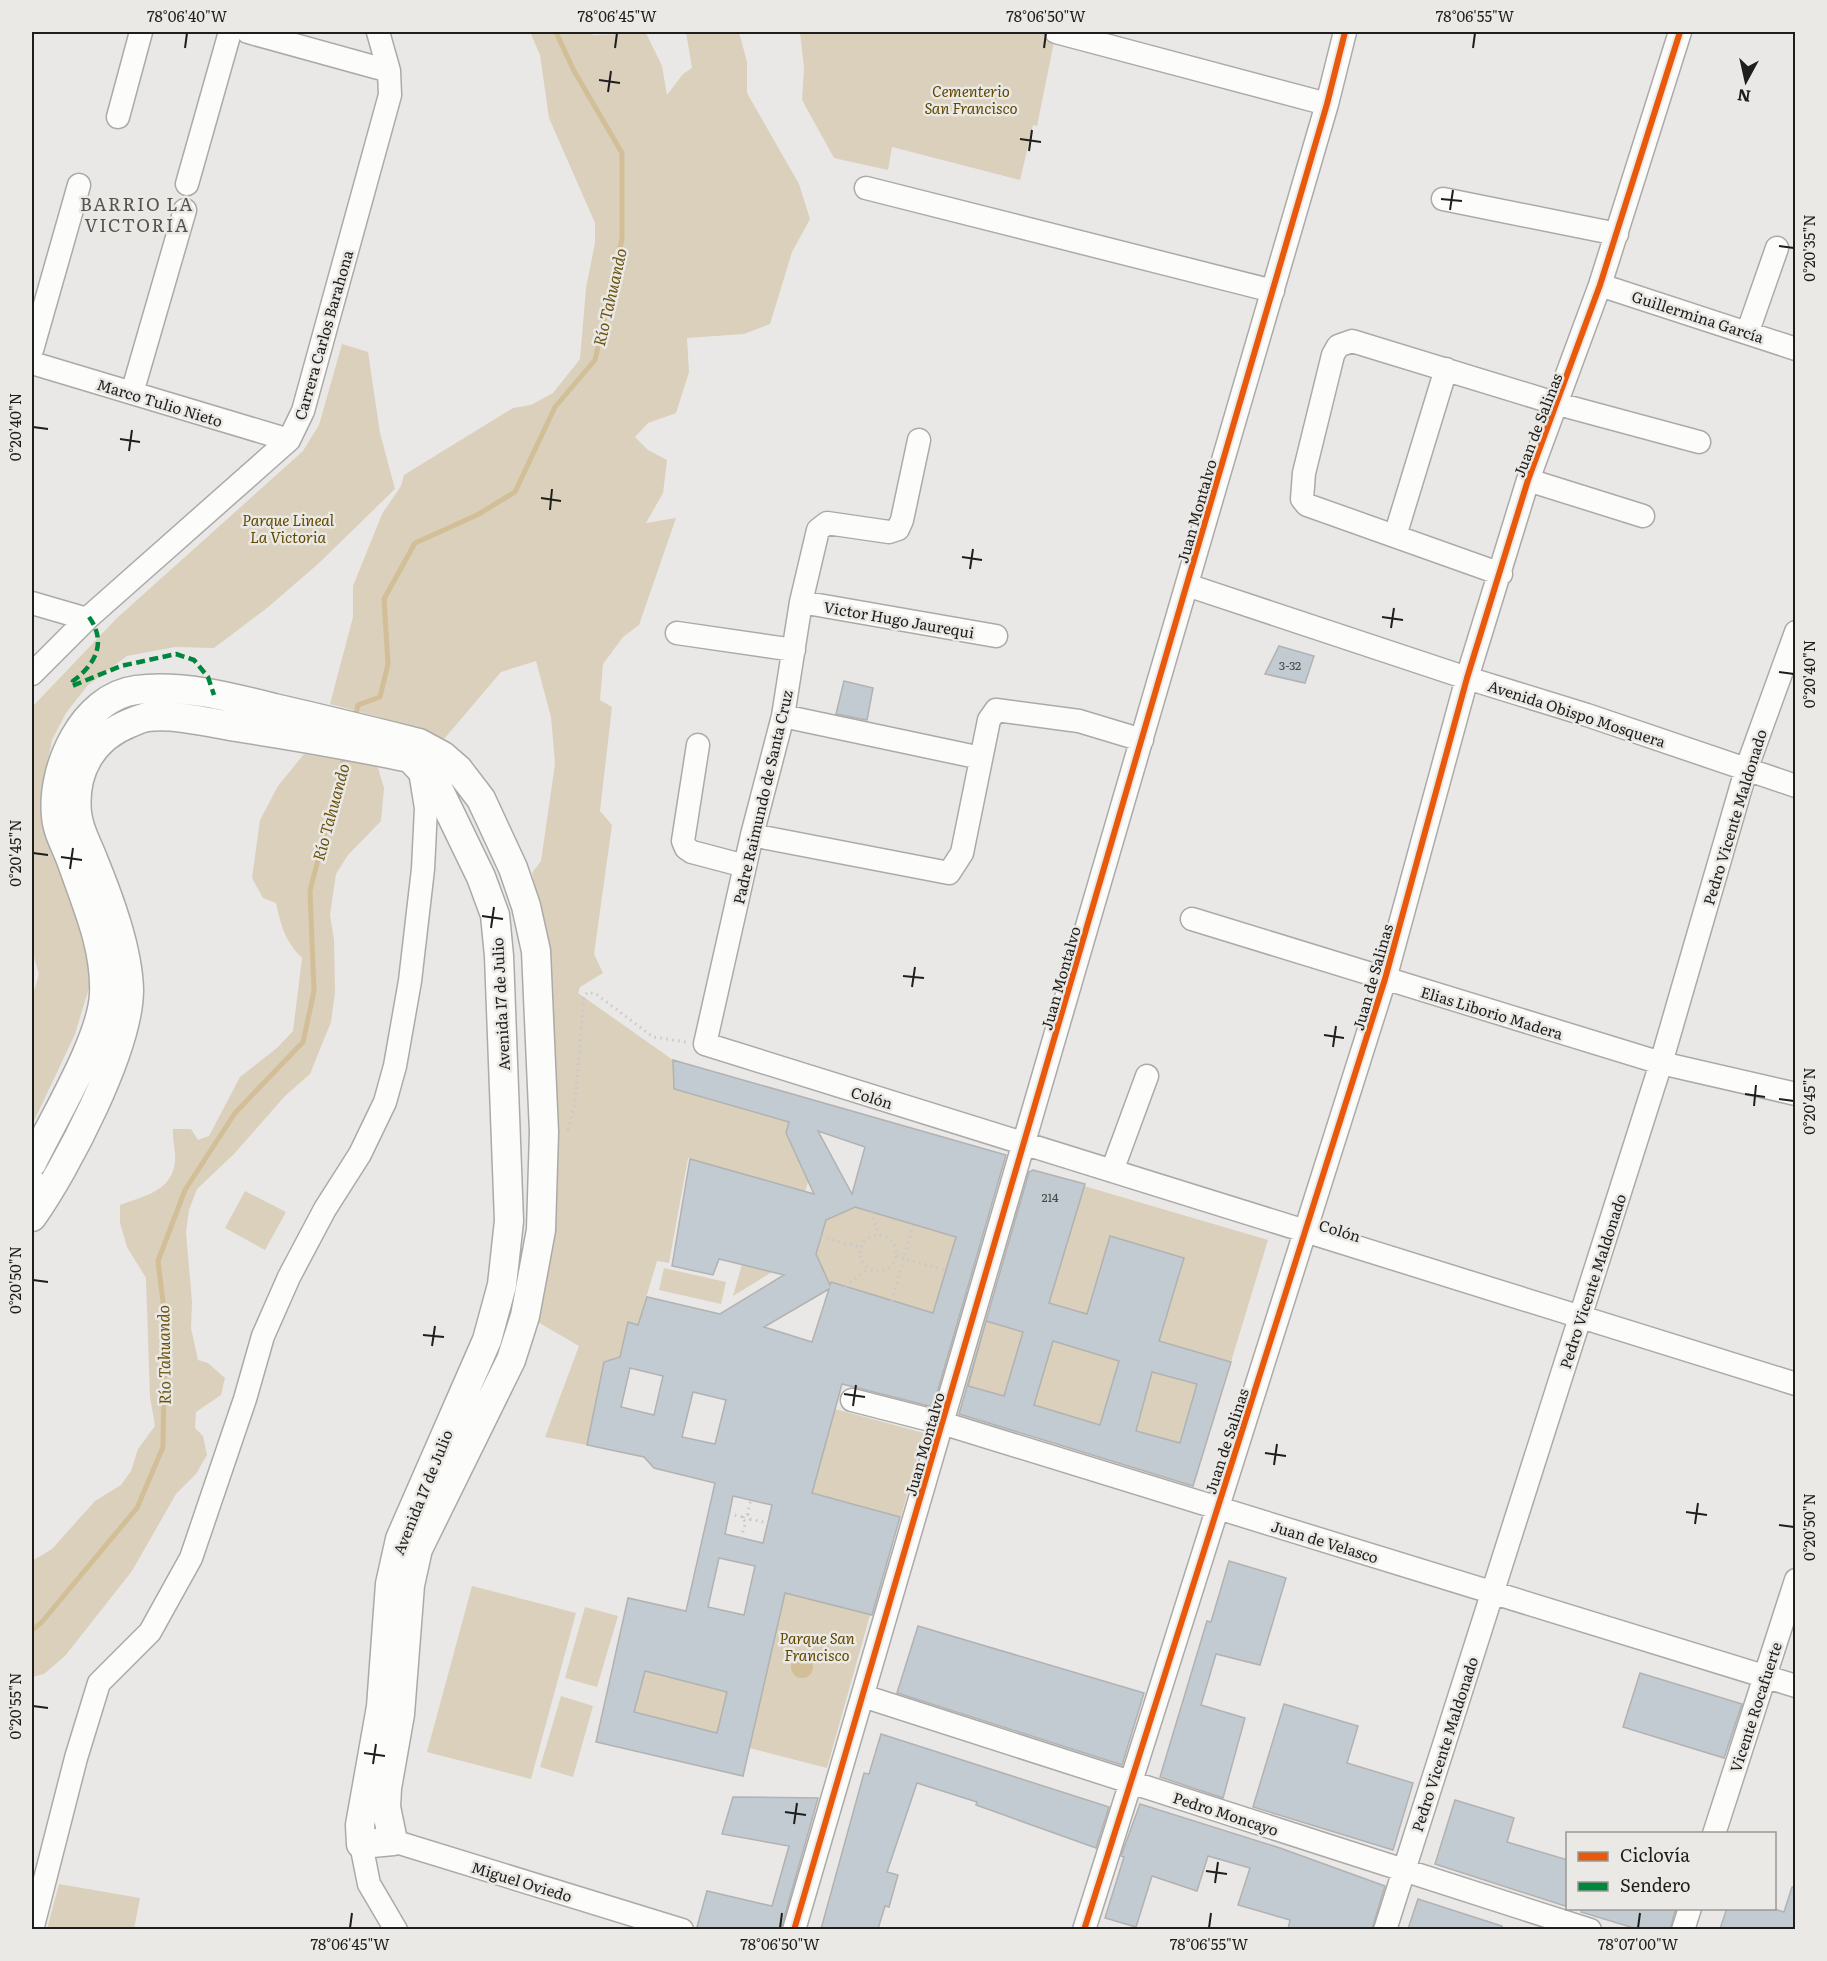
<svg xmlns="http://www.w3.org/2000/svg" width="1827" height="1961" viewBox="0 0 1827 1961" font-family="Literata,serif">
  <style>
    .green { fill: #dad0bb }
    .water { fill: #d2bf98 }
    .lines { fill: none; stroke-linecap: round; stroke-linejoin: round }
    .stream { stroke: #d2bf98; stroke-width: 5 }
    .building { fill: #c1cbd1; stroke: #b1b2b1; stroke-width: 1.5; fill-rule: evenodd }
    .minor-casing { stroke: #abaaa8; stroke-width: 25 }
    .major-casing { stroke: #abaaa8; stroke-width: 31 }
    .path { stroke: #c8c8c8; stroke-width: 3; stroke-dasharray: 1.5 4.5; stroke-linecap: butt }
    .minor { stroke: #fcfcfb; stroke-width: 22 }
    .major { stroke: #fcfcfb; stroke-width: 28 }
    .quiet { stroke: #00873e; stroke-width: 4.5; stroke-dasharray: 9 4.5; stroke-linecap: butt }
    .cycleway-casing { stroke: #ebe9e5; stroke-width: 10 }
    .cycleway { stroke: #e8590c; stroke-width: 6 }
    .ticks { fill: none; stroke: #1e1e1c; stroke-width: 2 }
    .labels { text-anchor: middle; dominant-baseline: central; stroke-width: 5; stroke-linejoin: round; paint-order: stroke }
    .number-label { font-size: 12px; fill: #474949 }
    .park-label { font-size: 15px; font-style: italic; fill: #604800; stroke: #ebe9e5 }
    .street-label { font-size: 15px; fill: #1e1e1c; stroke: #ebe9e5 }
    .water-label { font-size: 16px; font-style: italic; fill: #6a520e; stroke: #ebe9e5 }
    .quarter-label { font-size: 18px; letter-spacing: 1.5px; fill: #555450; stroke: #ebe9e5 }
    .neatline { fill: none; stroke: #1e1e1c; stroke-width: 2 }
    .ticks-label { font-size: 15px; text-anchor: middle; fill: #1e1e1c }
  </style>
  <rect width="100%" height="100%" fill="#eae8e6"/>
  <!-- green -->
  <path class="green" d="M530,32H593V35L646,33L662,66L667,95L683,74L692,68L686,32H739L747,62V93L799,184L810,219L792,252L770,324L744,334L687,338L689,372L676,413L648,423L635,437L648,450L667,460L663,493L646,523L676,518L639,625L623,637L603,664L600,700L612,707L600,811L612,825L594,954L603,973L580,987L578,993L673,1060L674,1088L789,1122L786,1133L808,1182L805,1192L688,1158L669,1263L657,1261L638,1325L628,1322L620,1357L604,1362L587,1445L545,1437L579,1346L531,1318L537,896L532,873L541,861L555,764L551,717L536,661L501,672L444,739L379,717L330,704L353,617V586L382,514L401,486L404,475L513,408L531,405L553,393L580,359L586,288L595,243V223L549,118L540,55Z
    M800,32H1056L1037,126L1033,125L1020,180L892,147L888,170L834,158L802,100L804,68Z
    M342,344L368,352L380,433L395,489L318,564L267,608L214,648L175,647L127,656L88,685L66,713L52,740L45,774L42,811L88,951L89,988L75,1034L35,1119L32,1122V998L39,974L32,951V707L117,618L303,451L319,425Z
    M304,754L377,765L384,788L381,821L348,855L336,874L330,915L334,940L335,992L331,1022L310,1074L285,1096L234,1154L197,1189L189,1210L186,1232L192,1302L191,1328L198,1360L208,1363L225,1378L221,1395L196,1412L195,1428L203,1436L207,1455L196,1474L176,1494L132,1571L65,1656L44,1674L32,1677V1561L52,1549L95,1501L121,1485L131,1471L138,1449L155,1426L150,1397L146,1278L127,1247L120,1223V1205C143,1196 172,1192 175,1161C176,1151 172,1140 173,1129H191L198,1140L209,1136L240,1077L277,1048L293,1031L302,958C285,941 281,926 276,903L263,898L252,878L260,820L278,786Z
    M1084,1186L1268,1240L1231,1362L1159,1341L1184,1258L1087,1314L1025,1296Z
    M245,1191L286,1212L265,1250L225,1228Z
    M855,1207L956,1237L933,1313L828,1281L816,1254L826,1220Z
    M742,1264L772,1272L733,1296Z
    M664,1268L726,1282L721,1304L659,1290Z
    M986,1321L1023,1332L1004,1396L968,1386Z
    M1053,1341L1119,1361L1100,1425L1034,1405Z
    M1152,1372L1197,1384L1180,1443L1136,1431Z
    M835,1409L924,1433L901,1517L812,1493Z
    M472,1586L576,1613L531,1779L427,1752Z
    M785,1593L870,1615L827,1768L749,1748Z
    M585,1607L618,1616L597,1687L565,1678Z
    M645,1671L727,1692L717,1733L634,1712Z
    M561,1696L593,1706L573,1777L540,1767Z
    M59,1884L140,1898L134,1929H47Z"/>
  <!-- water -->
  <path class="water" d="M791 1667a11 11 0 1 1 22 0a11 11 0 1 1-22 0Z"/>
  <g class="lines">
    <!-- stream -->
    <path class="stream" d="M355,718L358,705L380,697L388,664L384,599L415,543L477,515L515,492L555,407L595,360L622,239V153L573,69L556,32
      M32,1630L41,1623L137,1508L163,1447L165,1318L158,1261L185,1190L235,1113L303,1042L314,991L310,891L345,753"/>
  </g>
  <!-- building -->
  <path class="building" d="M1279,646L1314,656L1305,683L1265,674Z
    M844,681L873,688L867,720L836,714Z
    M673,1060L1006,1155L933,1407L842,1384L812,1493L900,1517L872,1615L785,1593L743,1776L596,1742L628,1598L686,1611L715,1483L654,1468L644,1457L587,1445L604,1362L620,1357L628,1322L638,1325L647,1297L720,1314L784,1275L719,1259L713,1275L672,1266L690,1159L814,1194L786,1133L789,1122L674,1089ZM818,1131L865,1147L852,1194ZM855,1207L956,1237L933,1313L831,1282L830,1285L816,1254L826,1220ZM829,1289L812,1342L764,1327ZM630,1368L663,1376L654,1415L621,1407ZM693,1392L726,1400L715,1444L682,1437ZM733,1496L772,1505L763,1543L725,1534ZM719,1558L755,1566L744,1615L708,1607ZM645,1671L727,1692L717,1733L634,1712Z
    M1033,1170L1085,1184L1049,1303L1087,1314L1110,1236L1184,1258L1159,1341L1231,1362L1193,1486L959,1414L1029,1172ZM986,1321L1023,1332L1004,1396L968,1386ZM1053,1341L1119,1361L1100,1425L1034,1405ZM1152,1372L1197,1384L1180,1443L1136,1431Z
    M1229,1561L1286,1578L1260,1665L1216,1654L1201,1705L1245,1718L1223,1798L1160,1777L1207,1621L1211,1622Z
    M918,1626L1144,1693L1122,1765L897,1693Z
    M1640,1673L1742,1704L1724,1758L1623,1727Z
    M1284,1704L1358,1726L1347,1763L1413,1783L1393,1850L1253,1807Z
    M881,1734L1109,1807L1096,1848L976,1805L977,1802L917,1783L887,1872L898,1875L889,1907L885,1906L878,1929H821L864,1773L869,1774Z
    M733,1797L818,1798L781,1929H705L697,1927L707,1891L772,1906L789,1846L722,1834Z
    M1455,1800L1514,1818L1507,1842L1568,1860V1907L1435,1864Z
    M1140,1804L1280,1848L1385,1886L1372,1929H1288L1290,1920L1238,1905L1250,1868L1208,1856L1197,1891L1152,1876L1136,1927L1105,1918L1124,1857L1121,1856Z
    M1792,1887H1796V1929H1720L1727,1908H1772L1784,1912Z
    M1418,1899L1502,1926V1929H1408Z
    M1582,1908H1676L1670,1929H1637L1581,1912Z"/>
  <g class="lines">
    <defs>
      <path id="minor" d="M248,32L389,71
        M1056,32L1327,104
        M118,117L141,32
        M187,184L230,32
        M866,188L1273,291
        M1443,199L1617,234
        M1600,285L1796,349
        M1748,331L1777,248
        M32,350L79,185
        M32,363L289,440
        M132,393L185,210
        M919,440L902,520L898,529L889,532L827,523L818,530L801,602L783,716L752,835L705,1044L1796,1384
        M1528,480L1643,516
        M1395,536L1446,369
        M1501,574L1307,505L1302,499L1304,473L1333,355L1338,346L1352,341L1558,404L1699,442
        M1187,585L1467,678L1587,715L1796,786
        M801,602L996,636
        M32,603L87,619
        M677,633L794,650
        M32,674L89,617L289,440L303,411L390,95L389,71L378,32
        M783,716L981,758
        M698,745L683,841L686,848L692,852L745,866
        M752,835L949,873L962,853L989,720L996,710L1079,721L1142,740
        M1192,919L1661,1063L1796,1094
        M1112,1171L1147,1076
        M32,1182L51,1190
        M852,1400L942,1423L1796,1686
        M863,1696L1590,1930
        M1714,1834L1796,1580
        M393,1841L682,1930
        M361,1844L369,1884L396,1930
        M32,1930L76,1758L99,1683L150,1632L191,1558L245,1399L263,1336L289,1277L325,1209L360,1154L385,1102L395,1066L410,981L423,869L426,808L419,765
        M794,1930L1327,104L1345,32
        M1084,1930L1385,979L1467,678L1528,480L1600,285L1680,32
        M1385,1930L1661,1063L1746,770L1796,632
        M1683,1930L1690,1908"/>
      <path id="major" d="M32,1163C53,1119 102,1040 104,994C106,948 87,906 72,863C67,848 57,832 56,816C51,768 83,697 136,690C181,684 231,697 274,708C323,719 371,731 419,743L443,756L458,769L481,799L513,868L526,906L536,951L544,1132L541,1230L525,1316L511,1360L418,1549L410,1585L400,1714L387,1788L386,1807L393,1841L361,1844L360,1825L381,1707L390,1584L400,1539L487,1340L502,1285L509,1221L499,956L495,915L481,877L438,788L410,758C352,746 295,736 236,727C207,722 176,714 147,717C141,718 135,721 130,723C92,738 73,772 77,813C79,831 87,843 93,859C109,898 128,949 129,990C129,1049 66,1169 32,1217"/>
    </defs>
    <!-- minor casing -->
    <use href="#minor" class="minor-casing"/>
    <!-- major casing -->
    <use href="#major" class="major-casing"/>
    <!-- path -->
    <path class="path" d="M568,1130L575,1102L584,996L588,992L596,994L653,1037L686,1042
      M871,1212L879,1235
      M860 1253a18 18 0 1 1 36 0a18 18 0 1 1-36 0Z
      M821,1237L860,1247
      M896,1256L964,1276
      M845,1286L868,1269
      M892,1301L913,1225
      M729,1514L743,1517
      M743.5 1518a3.5 3.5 0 1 1 7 0a3.5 3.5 0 1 1-7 0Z
      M747,1515L751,1500
      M750,1519L768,1523
      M741,1538L746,1521"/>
    <!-- minor -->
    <use href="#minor" class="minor"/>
    <!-- major -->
    <use href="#major" class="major"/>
    <!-- quiet -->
    <path class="quiet" d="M89,617C107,642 96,664 73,681L72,686L121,666L176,654L194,660L208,677L214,695"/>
    <defs>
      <path id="cycleway" d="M794,1930L1327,104L1345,32
        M1084,1930L1385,979L1467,678L1528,480L1600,285L1680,32"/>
    </defs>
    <!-- cycleway casing -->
    <use href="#cycleway" class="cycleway-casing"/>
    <!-- cycleway -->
    <use href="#cycleway" class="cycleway"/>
  </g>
  <!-- ticks -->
  <path class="ticks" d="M185,48L187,33M615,48L617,33M1044,48L1046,33M1473,48L1475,33M599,80L620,83M608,92L611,71M1020,139L1041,142M1029,151L1032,130M1441,199L1462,201M1450,210L1453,190M1779,246L1794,248M33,427L48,429M120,439L140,442M129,451L132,430M541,498L561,501M550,510L552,489M962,557L982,560M970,569L973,549M1382,617L1403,620M1391,628L1394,608M1779,672L1794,674M33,853L48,855M61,857L82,860M70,869L73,848M482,916L503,919M491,928L494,907M903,976L924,978M912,987L915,967M1324,1035L1344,1038M1333,1047L1336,1026M1745,1094L1765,1097M1779,1099L1794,1101M1754,1106L1756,1085M33,1280L48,1282M423,1335L444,1337M432,1346L435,1326M844,1394L865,1397M853,1406L856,1385M1265,1453L1286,1456M1274,1465L1277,1444M1686,1512L1707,1515M1695,1524L1698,1503M1779,1525L1794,1527M33,1706L48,1708M364,1753L385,1756M373,1764L376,1744M785,1812L806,1815M794,1824L797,1803M1206,1871L1227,1874M1215,1883L1218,1862M350,1928L352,1913M780,1928L782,1913M1209,1928L1211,1913M1638,1928L1640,1913"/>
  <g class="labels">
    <!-- number labels -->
    <g class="number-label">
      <text x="1290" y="665">3-32</text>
      <text x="1050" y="1197">214</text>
    </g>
    <!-- park labels -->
    <g class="park-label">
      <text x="971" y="90">Cementerio<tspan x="971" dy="17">San Francisco</tspan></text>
      <text x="288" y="519">Parque Lineal<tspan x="288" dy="17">La Victoria</tspan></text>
      <text x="817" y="1637">Parque San<tspan x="817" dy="17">Francisco</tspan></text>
    </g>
    <!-- street labels -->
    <g class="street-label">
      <text transform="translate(1698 316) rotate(18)">Guillermina García</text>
      <text transform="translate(323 335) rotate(-74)">Carrera Carlos Barahona</text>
      <text transform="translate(160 402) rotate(17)">Marco Tulio Nieto</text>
      <text transform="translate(1537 425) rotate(-69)">Juan de Salinas</text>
      <text transform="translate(1196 511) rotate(-74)">Juan Montalvo</text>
      <text transform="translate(899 619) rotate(10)">Victor Hugo Jaurequi</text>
      <text transform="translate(1577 713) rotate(18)">Avenida Obispo Mosquera</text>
      <text transform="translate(762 797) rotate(-77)">Padre Raimundo de Santa Cruz</text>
      <text transform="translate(1734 817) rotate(-73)">Pedro Vicente Maldonado</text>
      <text transform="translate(1372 977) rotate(-74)">Juan de Salinas</text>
      <text transform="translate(1060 978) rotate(-74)">Juan Montalvo</text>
      <text transform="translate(500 1004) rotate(-93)">Avenida 17 de Julio</text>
      <text transform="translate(1492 1012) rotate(17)">Elias Liborio Madera</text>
      <text transform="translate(872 1097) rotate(17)">Colón</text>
      <text transform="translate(1340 1230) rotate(17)">Colón</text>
      <text transform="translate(1592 1281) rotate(-72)">Pedro Vicente Maldonado</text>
      <text transform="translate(1226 1441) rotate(-72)">Juan de Salinas</text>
      <text transform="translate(924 1444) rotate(-74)">Juan Montalvo</text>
      <text transform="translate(422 1492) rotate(-68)">Avenida 17 de Julio</text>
      <text transform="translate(1325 1541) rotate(17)">Juan de Velasco</text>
      <text transform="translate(1755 1707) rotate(-72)">Vicente Rocafuerte</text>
      <text transform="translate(1444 1744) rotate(-72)">Pedro Vicente Maldonado</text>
      <text transform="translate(1226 1813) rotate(18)">Pedro Moncayo</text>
      <text transform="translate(522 1881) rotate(17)">Miguel Oviedo</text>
    </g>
    <!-- water labels -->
    <g class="water-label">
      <text transform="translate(609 297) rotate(-77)">Río Tahuando</text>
      <text transform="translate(330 812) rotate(-75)">Río Tahuando</text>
      <text transform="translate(163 1355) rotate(-91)">Río Tahuando</text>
    </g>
    <!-- quarter labels -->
    <g class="quarter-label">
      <text x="137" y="203">BARRIO LA<tspan x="137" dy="21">VICTORIA</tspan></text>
    </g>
  </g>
  <!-- border -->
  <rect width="1827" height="1961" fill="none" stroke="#ebe9e5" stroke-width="66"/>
  <!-- legend -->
  <rect x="1566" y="1832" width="210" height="78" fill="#ebe9e5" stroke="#999895" stroke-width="1.5"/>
  <rect x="1578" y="1852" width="30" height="9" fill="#e8590c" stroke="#999895" stroke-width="1.5"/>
  <text x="1620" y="1862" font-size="18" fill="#1e1e1c">Ciclovía</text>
  <rect x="1578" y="1882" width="30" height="9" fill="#00873e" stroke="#999895" stroke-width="1.5"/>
  <text x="1620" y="1892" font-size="18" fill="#1e1e1c">Sendero</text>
  <!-- north arrow -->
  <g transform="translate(1746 81) rotate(188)" stroke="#ebe9e5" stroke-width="4.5" paint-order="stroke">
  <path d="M0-4.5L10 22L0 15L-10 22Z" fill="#1e1e1c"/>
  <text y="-9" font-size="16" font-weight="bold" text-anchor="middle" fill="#1e1e1c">N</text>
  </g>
  <rect x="33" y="33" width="1761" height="1895" class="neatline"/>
  <g class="ticks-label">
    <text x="187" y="22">78°06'40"W</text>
    <text x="617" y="22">78°06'45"W</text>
    <text x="1046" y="22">78°06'50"W</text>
    <text x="1475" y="22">78°06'55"W</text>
    <text transform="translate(1810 248) rotate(-90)" y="5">0°20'35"N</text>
    <text transform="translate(16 427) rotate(-90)" y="5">0°20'40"N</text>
    <text transform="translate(1810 674) rotate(-90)" y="5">0°20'40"N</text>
    <text transform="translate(16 853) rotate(-90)" y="5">0°20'45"N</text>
    <text transform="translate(1810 1101) rotate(-90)" y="5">0°20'45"N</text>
    <text transform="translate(16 1280) rotate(-90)" y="5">0°20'50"N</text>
    <text transform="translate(1810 1527) rotate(-90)" y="5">0°20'50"N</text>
    <text transform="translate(16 1706) rotate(-90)" y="5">0°20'55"N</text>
    <text x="350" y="1950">78°06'45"W</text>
    <text x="780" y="1950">78°06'50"W</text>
    <text x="1209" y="1950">78°06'55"W</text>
    <text x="1638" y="1950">78°07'00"W</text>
  </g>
</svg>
